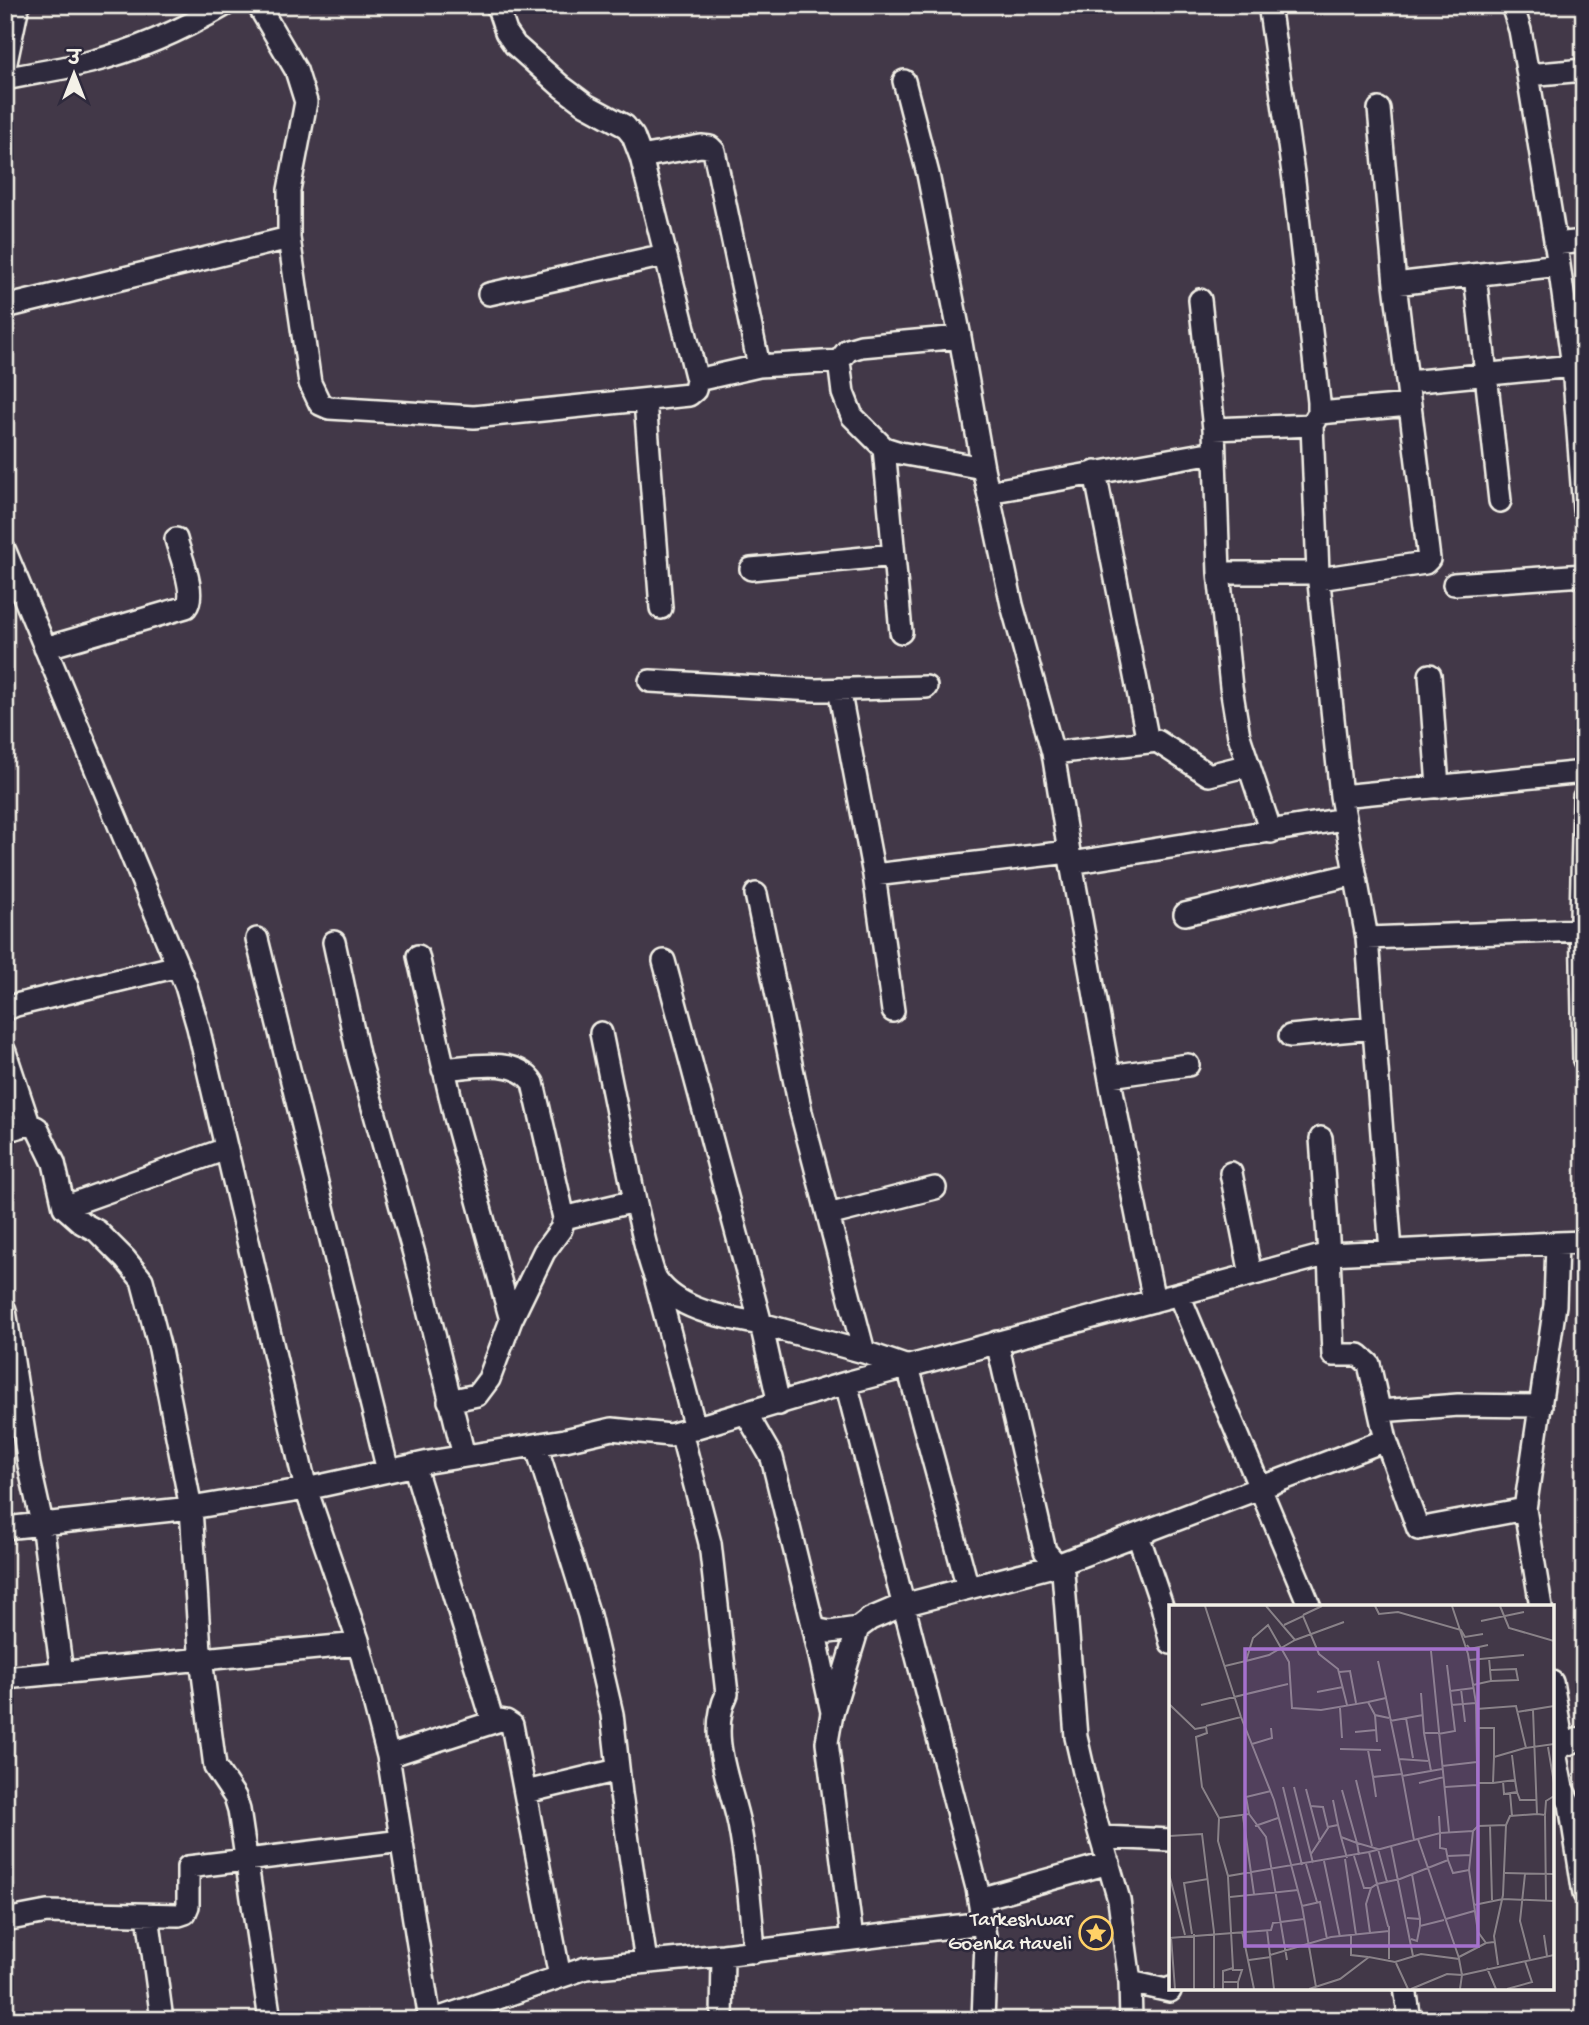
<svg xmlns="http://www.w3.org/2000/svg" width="1589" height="2025" viewBox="0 0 1589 2025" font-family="'Gochi Hand','Playpen Sans Deva',sans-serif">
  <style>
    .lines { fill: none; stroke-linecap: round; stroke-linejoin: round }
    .minor-casing { stroke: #f4f1e8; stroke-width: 26 }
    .minor { stroke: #2f2a3d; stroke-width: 21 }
    .labels { text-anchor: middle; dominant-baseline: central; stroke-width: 5; stroke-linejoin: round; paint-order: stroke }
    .poi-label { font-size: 21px; fill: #f4f1e8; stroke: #2f2a3d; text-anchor: end }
    .inset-road { fill: none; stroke: #898288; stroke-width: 2 }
    .view { fill: #a571cd; fill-opacity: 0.15; stroke: #a571cd; stroke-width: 3.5 }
    .inset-edge { fill: none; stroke: #f4f1e8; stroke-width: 3.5 }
  </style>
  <rect width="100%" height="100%" fill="#423848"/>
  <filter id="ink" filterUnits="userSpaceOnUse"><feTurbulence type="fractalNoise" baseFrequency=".0143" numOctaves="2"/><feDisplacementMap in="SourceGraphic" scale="14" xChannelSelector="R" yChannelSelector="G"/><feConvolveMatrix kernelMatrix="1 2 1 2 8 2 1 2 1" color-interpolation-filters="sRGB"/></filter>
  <g filter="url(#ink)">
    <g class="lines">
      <defs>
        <path id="minor" d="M258,5L296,70L306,102L289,190V238L310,383L320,404L329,408L474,417L689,395L695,390L697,380L759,366L839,361L843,393L852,416L884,448L900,453L983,468
          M497,5L506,32L515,45L562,87L586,105L625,126L633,136L641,157L697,380
          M1512,5L1520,30L1528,75L1559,265L1573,366L1584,510
          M1270,11L1294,180L1319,402V413L1312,425L1318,573L1341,796L1367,938L1391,1251
          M5,67L18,5
          M1528,75L1584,70
          M5,79C33,73 63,69 90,62C138,50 182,30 225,5
          M904,81L928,174L960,337
          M641,157L701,146L710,147L714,151L759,366
          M1555,244L1584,241
          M1475,275L1500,501
          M1395,284L1559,265
          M489,294L665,255
          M1200,300L1214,429L1219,573
          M5,307L289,238
          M839,361L848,350L861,346L960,337L983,468L1012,605L1053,753L1069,852
          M1408,382L1573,366
          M645,401L661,608
          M1319,413L1409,405
          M1214,429L1312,425
          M884,448L901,632
          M1095,472L1148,742
          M988,492L1214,452
          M5,551L186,986L198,1027L306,1489L358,1640L388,1756L430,2020
          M751,569L894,555
          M1319,579L1425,563L1429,559L1395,284L1379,109
          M1454,584L1584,575
          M45,648L186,607C197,594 180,555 176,539
          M1430,675L1438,787
          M650,681L815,690L926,687
          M839,689L874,875
          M1053,753L1157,741L1209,775L1249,765
          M1341,796L1584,772
          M1584,797L1581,917L1584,1060
          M1271,832L1239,736L1231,687L1219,573H1318
          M1071,863L1344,819
          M756,894L801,1112L864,1352
          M1185,914L1355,874
          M1367,938L1582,930
          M257,939L388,1471
          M334,942L358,1054L415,1257L464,1456
          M418,956L455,1117L511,1320
          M664,961L761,1324L864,1352L908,1367L968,1588
          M5,1010L16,1005L178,966
          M893,1011L874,875L1069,852L1112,1091L1154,1301
          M601,1033L635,1201
          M1290,1036L1374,1028
          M5,1052L29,1124
          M443,1069C470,1067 517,1056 533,1083L564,1218L561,1229L544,1252L511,1320L489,1379L477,1395L449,1401
          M1110,1076L1188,1065
          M5,1131L29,1124L37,1128L54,1163L64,1207L82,1223L97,1231L125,1259L142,1280L160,1349L191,1508L200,1651L215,1767L235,1797L239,1810L270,2020
          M1321,1138L1329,1254L1557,1243
          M1231,1173L1251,1275
          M64,1207L226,1149
          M828,1215L935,1188
          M564,1218L635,1201C639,1216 650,1270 657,1280C680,1312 726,1317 761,1324L779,1404
          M656,1281L695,1428
          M1179,1295L1310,1607
          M5,1310L29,1465L42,1523L62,1673
          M997,1342L1045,1551L1063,1572L1076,1737L1092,1807L1119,1900L1130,1982L1131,2020
          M1380,1411L1458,1405L1541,1406
          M746,1413L772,1458L814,1629L830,1632L858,1628
          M681,1432L710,1543L727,1694C707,1735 730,1782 739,1824C747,1866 751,1909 754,1952
          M1386,1440L1418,1529L1525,1509
          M536,1445L589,1615L612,1714L621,1794L646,1962
          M414,1465L493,1722
          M5,1528L191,1508L306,1489L429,1462L565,1440L612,1429L670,1435L846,1383
          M1138,1535L1162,1606L1171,1643
          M1541,1607L1525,1509L1555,1305L1557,1243L1584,1242
          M814,1629L832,1712
          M5,1678L359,1644
          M1552,1682L1563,1746L1555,1752L1562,1788L1570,1804L1584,1894
          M1563,1746L1584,1737
          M388,1756L500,1720L506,1721L512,1725L560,1977
          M526,1792L618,1770
          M1102,1837L1171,1840
          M979,1899L1109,1863
          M148,1915L162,2020
          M5,1920L47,1912L179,1915L185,1913L188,1906V1867L402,1841
          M852,1939L827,1742L832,1713L858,1628L870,1619L903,1605L1057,1565L1386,1440L1369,1364L1359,1355H1333L1329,1254L846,1383L977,1888L986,1942L983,2020
          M1130,1982L1170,1991L1171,1988
          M1405,1988L1410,2020
          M434,2020L586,1968L723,1955L983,1923
          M722,2020L723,1955"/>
      </defs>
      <!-- minor casing -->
      <use href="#minor" class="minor-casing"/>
      <!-- minor -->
      <use href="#minor" class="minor"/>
    </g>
  </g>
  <!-- icons -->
  <defs>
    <symbol id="sight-ring" viewBox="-11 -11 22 22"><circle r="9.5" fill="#2f2a3d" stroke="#ffd166" stroke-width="1.5"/><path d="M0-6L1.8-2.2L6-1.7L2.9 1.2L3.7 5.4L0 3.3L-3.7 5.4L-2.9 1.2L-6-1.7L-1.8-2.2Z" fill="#ffd166"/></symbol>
  </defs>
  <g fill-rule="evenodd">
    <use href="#sight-ring" x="1077" y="1914" width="38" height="38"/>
  </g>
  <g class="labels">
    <!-- poi labels -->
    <g class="poi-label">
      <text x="1072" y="1921">Tarkeshwar<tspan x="1072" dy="24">Goenka Haveli</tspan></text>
    </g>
  </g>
  <!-- overview -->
  <g transform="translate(1169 1605)">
    <rect width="385" height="385" fill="#423848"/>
    <path class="inset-road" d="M36,1L72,112L105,195L133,301L147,382M97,1L126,35L175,17M206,1L210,9L229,7L292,25L296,32L314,29M283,1L299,49L307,98L309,221M331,1L340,23L385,36M134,10L153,1M312,16L355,7M115,20L134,11L150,49L169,64L178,100M298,40L301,44L319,40M262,46L280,227M300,55L355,50M77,56L100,50L126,35M209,56L217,93M56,61L77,56L84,33L99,20L120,57L123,103L152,105L199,97L206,110L220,113M322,65L347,64L349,75L322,76M170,67L181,66L187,98M304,80L322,76L320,53M292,84L296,117M281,86L305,83M148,87L174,82M252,88L255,128M199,97L217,93L233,169M0,99L26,124L37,122L38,128L27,132L33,182L50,213L49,236L59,271L200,247M32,100L119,79M282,100L307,98M171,103L173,133M307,104L347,101L357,143L385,139M348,107L385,101M206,110L208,137M237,113L244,153M221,116L254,110M37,121L72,112M186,127L207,125M269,129L286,126L278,60M83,139L103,133L102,123M379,142L385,178M171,144L212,145M199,145L204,172M325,152L356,143M230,154L259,156M273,161L308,157M262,166L255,128H269M233,171L273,164M187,175L203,241M334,176L335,189L348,187L346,175M250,178L275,172M308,178H324L325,152V123H308M324,178L346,175L343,150M114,182L133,260M125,182L144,258M276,182L308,180M137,184L151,237M173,185L188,238L209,244L218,277M348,187L351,195H368M341,188L343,211M207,192L204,172L233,169L245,235M164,195L169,220M141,201L154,202L159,223L142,249M80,209L77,192L102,186M368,209L376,210L377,196L385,191M376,210L377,296M74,211L85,289M270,211L271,228L304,226M50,213L80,209L97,232L118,355M321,220L323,295M86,221L109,213M159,222L169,220L172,232L188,238L190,250M0,231L33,229L45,327V383M172,232L178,253M249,234L290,353M222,241L244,351M185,251L195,283H202M278,251L302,250M176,254L187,330M279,255L284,268L300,265M155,256L171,332M137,259L148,297M336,268L385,269M0,269L16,330M243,269L251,314M356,269L351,316L361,354M61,292L129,285M305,300L334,294L385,296M133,301L151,297L158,334M238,313L251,314V321L275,315M277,314L305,306M98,325L105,384M73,326L85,384M201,328L197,299L202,283L208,279L231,274L279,255L277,244L271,243V228L200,247L208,279L219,321L220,322V354M23,329L15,278L39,274M25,329V384M375,330L378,351M182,331V350L199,352M2,332L6,384M0,333L102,325L104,318L135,314M242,334L248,336L251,321M325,337L317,338L309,327L300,265L304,226L309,221L337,220M101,350L162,332L220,326M290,352L317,338M80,355L102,352M227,358L239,384M329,360L325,331L334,290L337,220L341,211L368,209L364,105M318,363L327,384M63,365H73L69,377M54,377H69V384M54,384V366L64,363L59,272M140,384L171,374L200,352L226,357L252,349L290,354L293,370L385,350M242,384L278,369L293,370L291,384M338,384L363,377L356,356"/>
    <path class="view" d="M76,44H309V341H76Z"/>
    <rect width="385" height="385" class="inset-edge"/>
  </g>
  <!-- margin -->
  <rect width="1589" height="2025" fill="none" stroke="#2f2a3d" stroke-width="28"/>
  <rect x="14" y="14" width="1561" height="1997" fill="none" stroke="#f4f1e8" stroke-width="2.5" filter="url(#ink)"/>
  <!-- north arrow -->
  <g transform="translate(74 74)" stroke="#2f2a3d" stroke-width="5" paint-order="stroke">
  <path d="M0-5L12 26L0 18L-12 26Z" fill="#f4f1e8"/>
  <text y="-10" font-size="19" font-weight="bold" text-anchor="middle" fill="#f4f1e8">उ</text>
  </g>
</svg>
